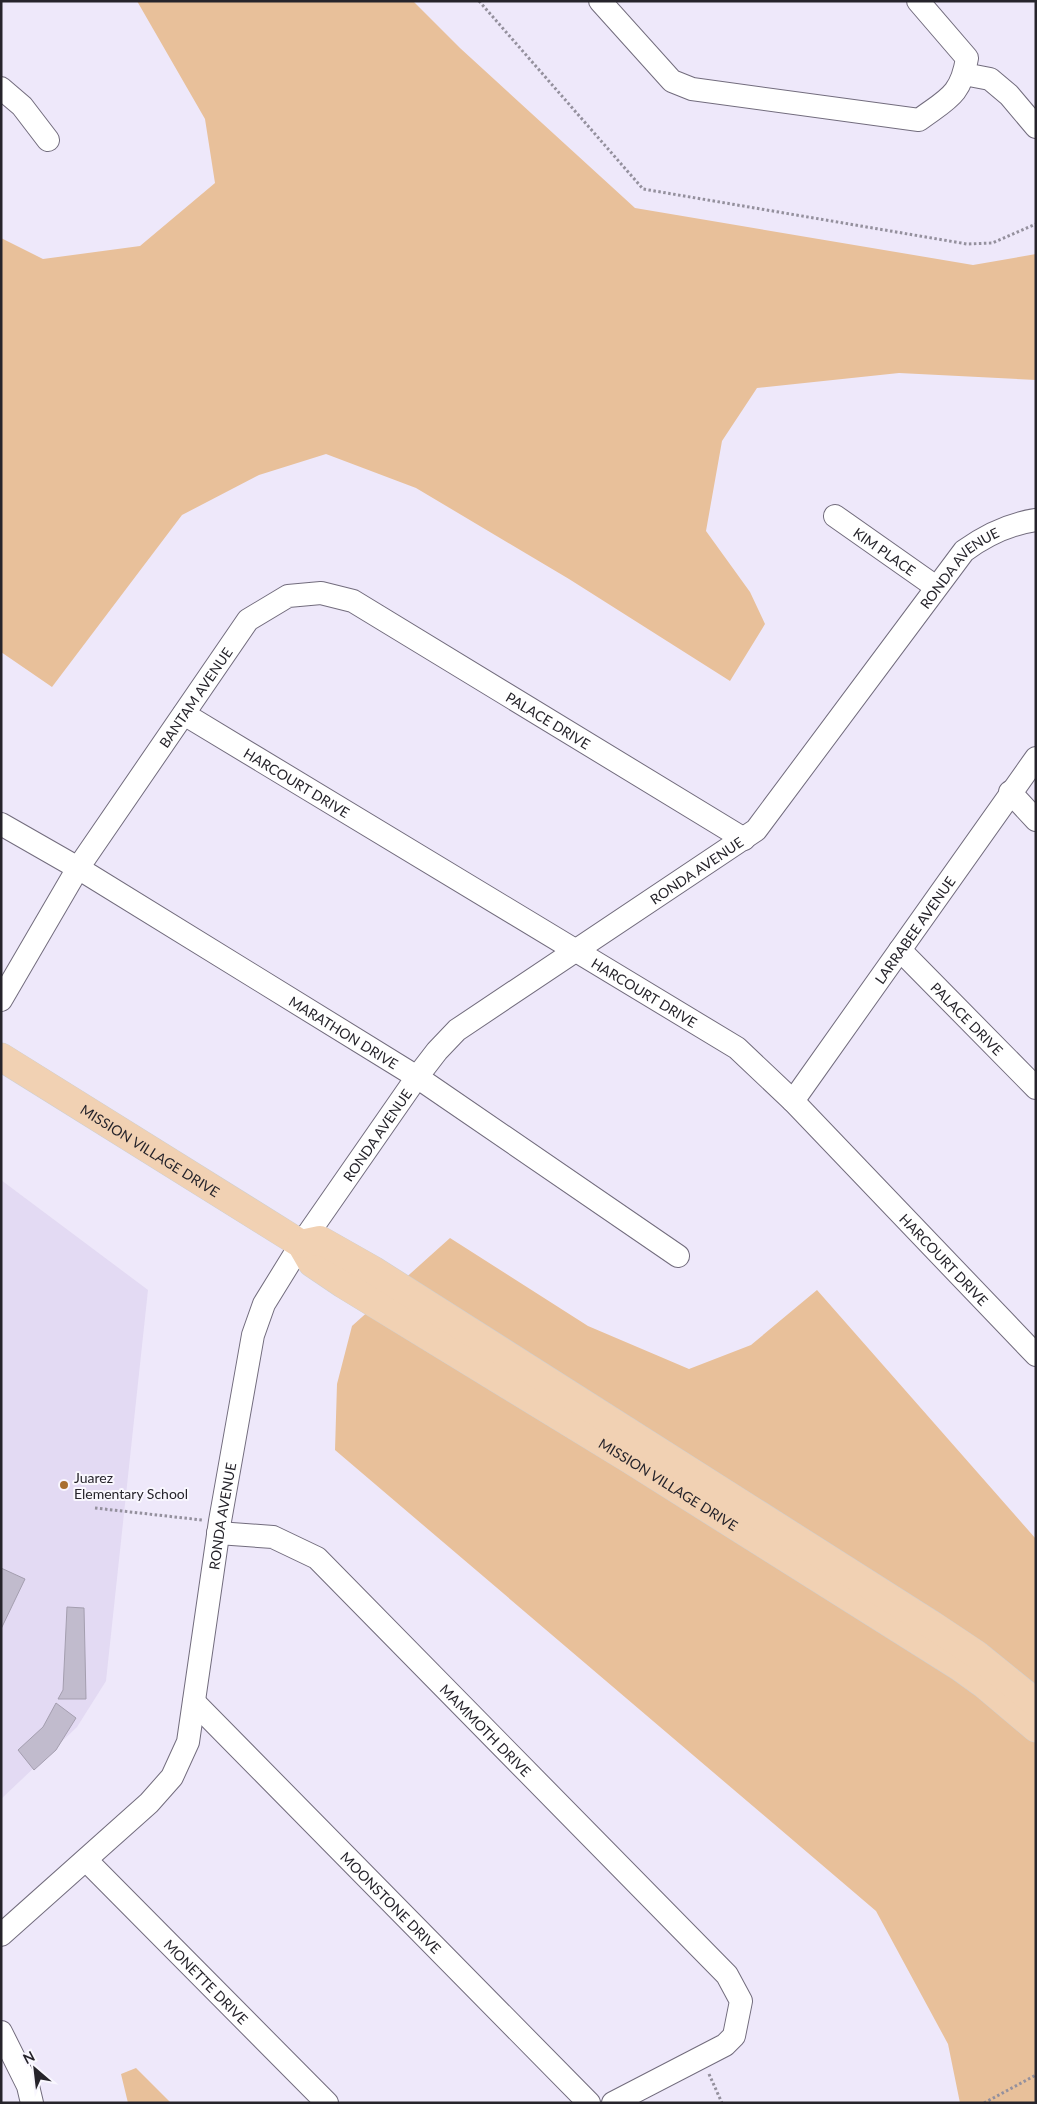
<svg xmlns="http://www.w3.org/2000/svg" width="1037" height="2104" viewBox="0 0 1037 2104" font-family="Lato,sans-serif">
  <style>
    .built { fill: #e3daf3 }
    .green { fill: #e8c09a }
    .building { fill: #c1bbcd; stroke: #a49eaf }
    .lines { fill: none; stroke-linecap: round; stroke-linejoin: round }
    .minor-casing { stroke: #726c7d; stroke-width: 24 }
    .major-casing { stroke: #cfcfd0; stroke-width: 29 }
    .path { stroke: #94909d; stroke-width: 3; stroke-dasharray: 2.5 2.5; stroke-linecap: butt }
    .minor { stroke: #fff; stroke-width: 22 }
    .major { stroke: #f1d1b3; stroke-width: 28 }
    .poi-dot { fill: #a96f2f; stroke: #f9f7fe; stroke-width: 2 }
    .labels { text-anchor: middle; dominant-baseline: central; stroke-width: 4; stroke-linejoin: round; paint-order: stroke }
    .street-label { font-size: 14px; fill: #26242b; stroke: #f9f7fe }
    .poi-label { font-size: 14px; fill: #26242b; stroke: #f9f7fe; text-anchor: start }
  </style>
  <rect width="100%" height="100%" fill="#eee8fa"/>
  <!-- built -->
  <path class="built" d="M1,1180L148,1290L106,1681L77,1727L1,1799Z"/>
  <!-- green -->
  <path class="green" d="M137,1H413L460,48L635,208L973,265L1036,254V380L899,373L757,388L722,441L706,531L750,592L765,624L730,681L569,579L416,488L326,454L259,475L182,515L52,687L1,652V238L43,259L140,246L215,183L205,119Z
    M450,1238L588,1326L689,1369L751,1345L817,1290L1036,1539V2103H960L948,2044L876,1911L335,1450L337,1384L352,1326Z
    M136,2068L171,2103H128L121,2074Z"/>
  <!-- building -->
  <path class="building" d="M1,1568L25,1579L1,1629Z
    M67,1607L84,1608L86,1699H58L63,1690Z
    M56,1703L76,1718L56,1750L34,1770L18,1750L43,1727Z"/>
  <g class="lines">
    <defs>
      <g id="minor">
        <path d="M600,1L672,81L692,89L919,120C947,99 961,96 967,58L918,1"/>
        <path d="M964,74L990,79L1009,95L1036,127"/>
        <path d="M1,88L22,106L48,140"/>
        <path id="s1" d="M835,516L936,587"/>
        <path id="s2" d="M184,714L737,1048L793,1101L1036,1355"/>
        <path d="M1010,792L1036,820"/>
        <path id="s3" d="M1,824L78,868L417,1077L678,1256"/>
        <path id="s4" d="M900,950L1036,1088"/>
        <path id="s5" d="M1,1000L78,868L248,620L288,596L321,593L353,601L744,839"/>
        <path id="s6" d="M793,1101L1036,758"/>
        <path id="s7" d="M218,1533L273,1537L317,1558L727,1975L741,2001L734,2036L725,2045L613,2103"/>
        <path id="s8" d="M194,1702L589,2103"/>
        <path id="s9" d="M86,1860L327,2103"/>
        <path id="s10" d="M1,1935L149,1803L172,1777L188,1742L220,1521L253,1335L264,1304L301,1244L417,1077L437,1051L457,1030L756,830L964,551C986,535 1008,524 1036,520"/>
        <path d="M1,2032L28,2086L32,2103"/>
      </g>
      <g id="major">
        <path id="s11" d="M1,1057L301,1244L312,1263L343,1284L631,1460L960,1667L985,1685L1036,1728"/>
        <path d="M301,1244L320,1240L373,1270L932,1625L977,1655L1036,1703"/>
      </g>
    </defs>
    <!-- minor casing -->
    <use href="#minor" class="minor-casing"/>
    <!-- major casing -->
    <use href="#major" class="major-casing"/>
    <!-- path -->
    <path class="path" d="M479,1L643,189L967,244L992,243L1036,224
      M95,1508L202,1520
      M709,2074L722,2103
      M984,2103L1036,2075"/>
    <!-- minor -->
    <use href="#minor" class="minor"/>
    <!-- major -->
    <use href="#major" class="major"/>
  </g>
  <!-- markers -->
  <circle class="poi-dot" cx="64" cy="1485" r="5"/>
  <g class="labels">
    <!-- street labels -->
    <g class="street-label">
      <text stroke="none"><textPath href="#s1" startOffset="61">KIM PLACE</textPath></text>
      <text stroke="none"><textPath href="#s10" startOffset="1745">RONDA AVENUE</textPath></text>
      <text stroke="none"><textPath href="#s5" startOffset="360">BANTAM AVENUE</textPath></text>
      <text stroke="none"><textPath href="#s5" startOffset="795">PALACE DRIVE</textPath></text>
      <text stroke="none"><textPath href="#s2" startOffset="132">HARCOURT DRIVE</textPath></text>
      <text stroke="none"><textPath href="#s10" startOffset="1340">RONDA AVENUE</textPath></text>
      <text stroke="none"><textPath href="#s6" startOffset="210">LARRABEE AVENUE</textPath></text>
      <text stroke="none"><textPath href="#s2" startOffset="538">HARCOURT DRIVE</textPath></text>
      <text stroke="none"><textPath href="#s4" startOffset="96">PALACE DRIVE</textPath></text>
      <text stroke="none"><textPath href="#s3" startOffset="401">MARATHON DRIVE</textPath></text>
      <text stroke="none"><textPath href="#s10" startOffset="920">RONDA AVENUE</textPath></text>
      <text stroke="none"><textPath href="#s11" startOffset="176">MISSION VILLAGE DRIVE</textPath></text>
      <text stroke="none"><textPath href="#s2" startOffset="942">HARCOURT DRIVE</textPath></text>
      <text stroke="none"><textPath href="#s11" startOffset="795">MISSION VILLAGE DRIVE</textPath></text>
      <text stroke="none"><textPath href="#s10" startOffset="500">RONDA AVENUE</textPath></text>
      <text stroke="none"><textPath href="#s7" startOffset="345">MAMMOTH DRIVE</textPath></text>
      <text stroke="none"><textPath href="#s8" startOffset="281">MOONSTONE DRIVE</textPath></text>
      <text stroke="none"><textPath href="#s9" startOffset="171">MONETTE DRIVE</textPath></text>
    </g>
    <!-- poi labels -->
    <g class="poi-label">
      <text x="74" y="1477">Juarez<tspan x="74" dy="16">Elementary School</tspan></text>
    </g>
  </g>
  <!-- border -->
  <rect width="1037" height="2104" fill="none" stroke="#26242b" stroke-width="5"/>
  <!-- north arrow -->
  <g transform="translate(35 2069) rotate(332)" stroke="#f9f7fe" stroke-width="4" paint-order="stroke">
  <path d="M0-4L9 19L0 12L-9 19Z" fill="#26242b"/>
  <text y="-8" font-size="14" font-weight="bold" text-anchor="middle" fill="#26242b">N</text>
  </g>
</svg>
